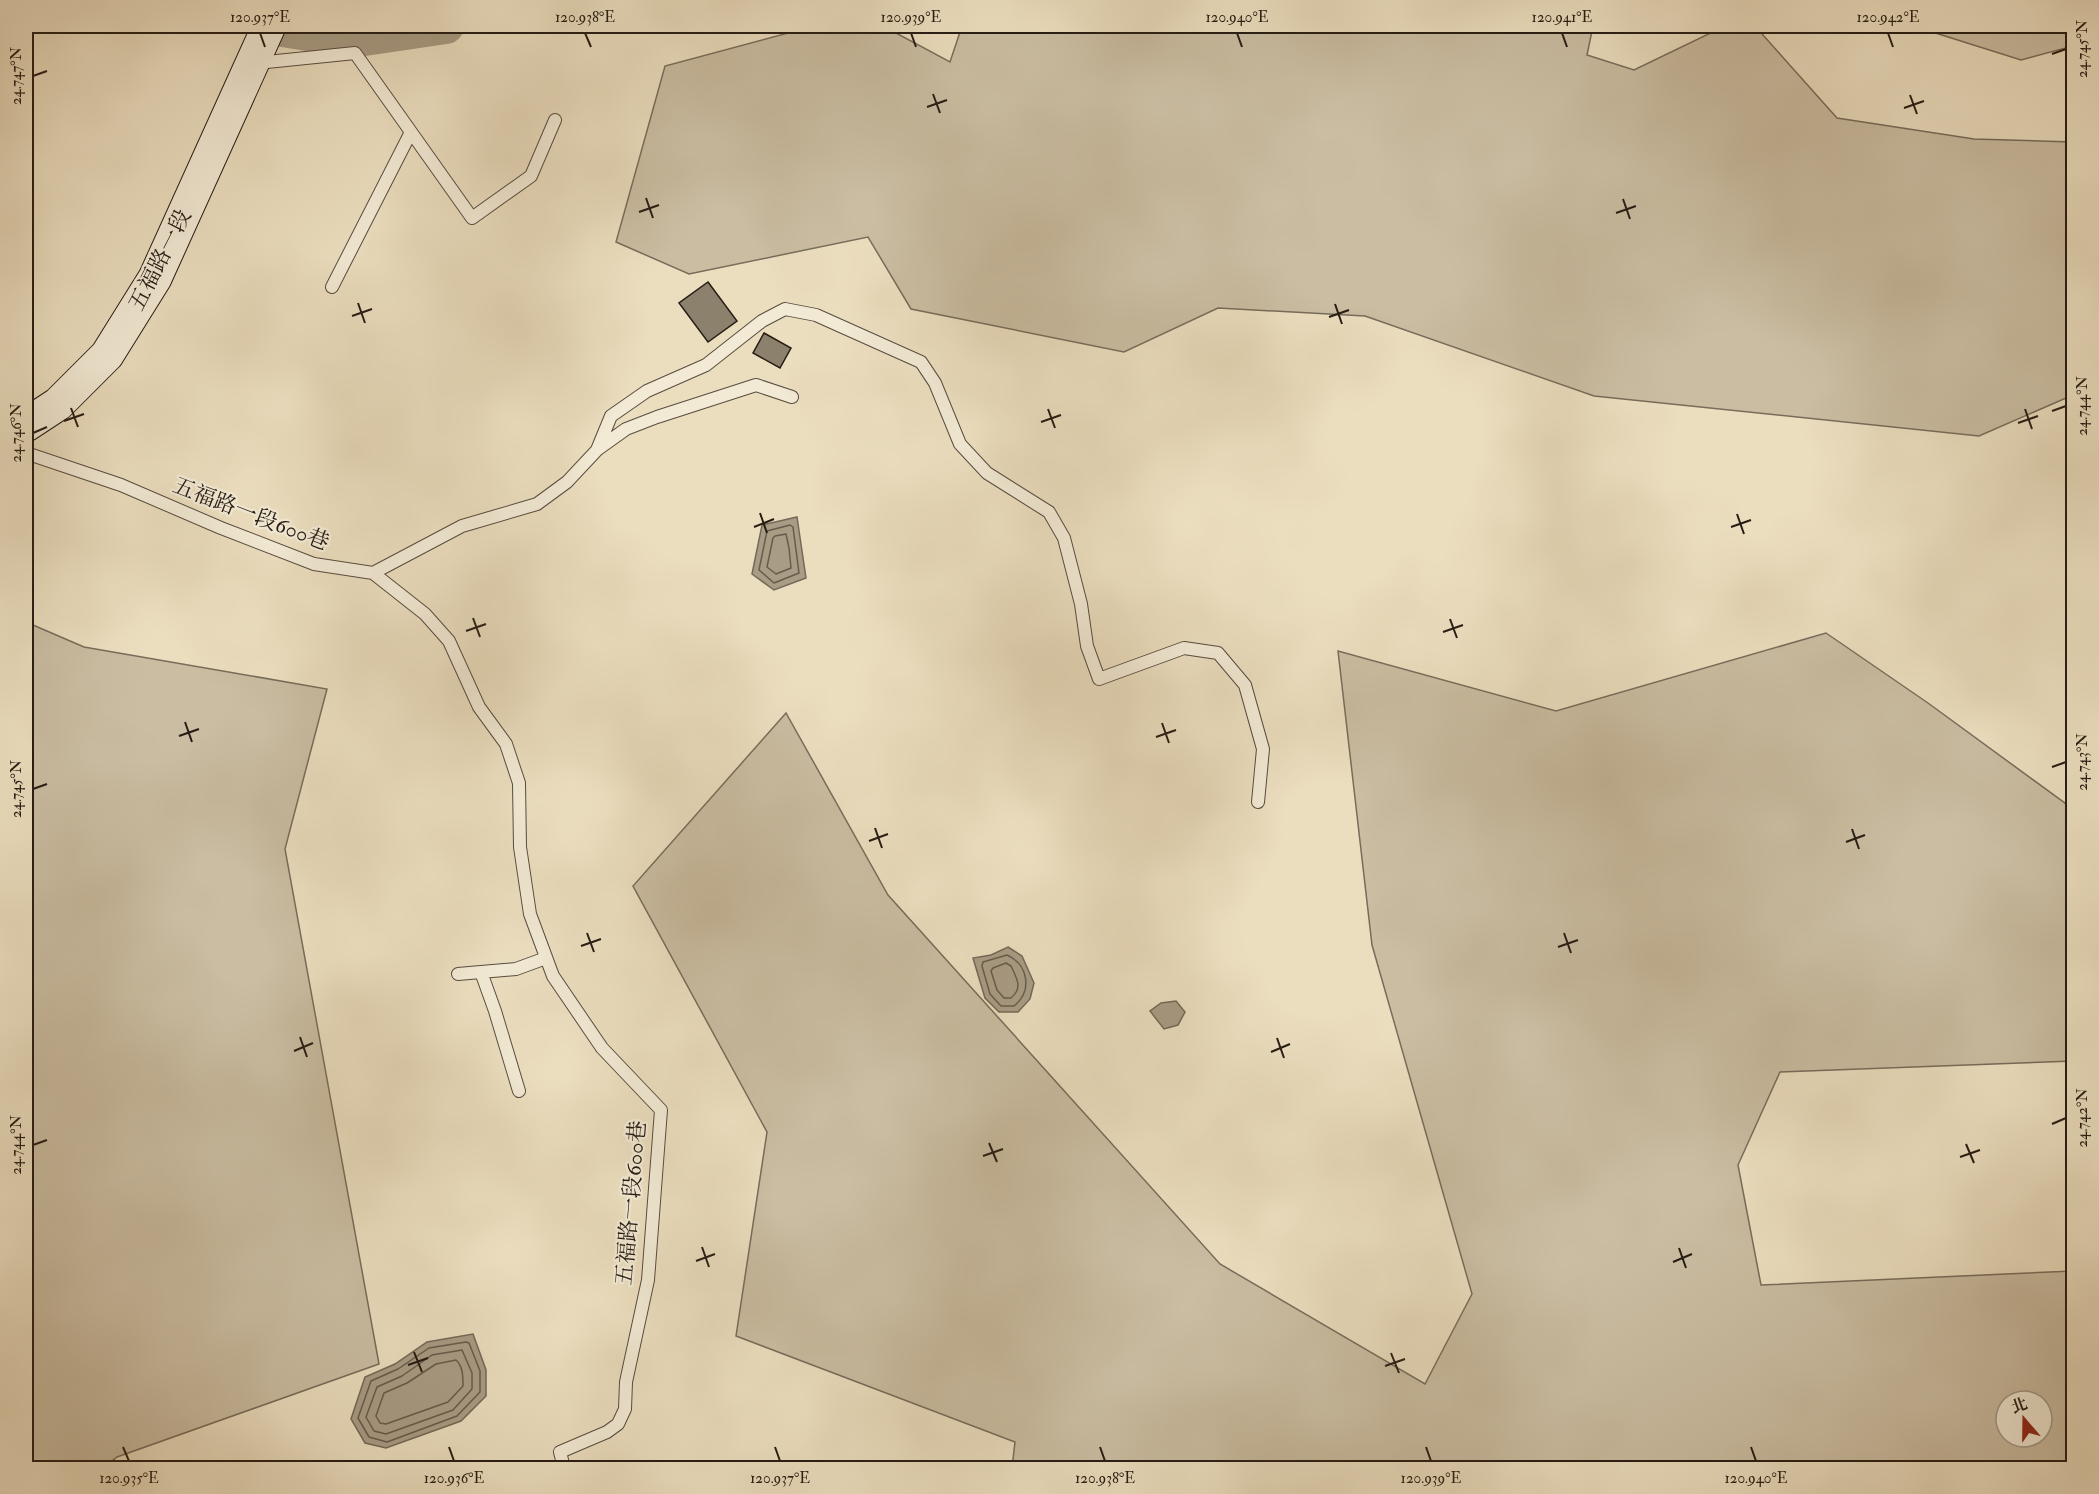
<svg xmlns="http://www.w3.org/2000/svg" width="2099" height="1494" viewBox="0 0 2099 1494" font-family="'IM FELL Double Pica','Noto Serif TC',serif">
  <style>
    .green { fill: #cabda2; stroke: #786c5b; stroke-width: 1.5; fill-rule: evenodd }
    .water { fill: #a89c85; stroke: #746958; stroke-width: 1.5 }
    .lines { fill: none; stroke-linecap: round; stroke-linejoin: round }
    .shore { stroke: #675c4c; stroke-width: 1.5 }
    .river { stroke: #a89c85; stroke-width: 36 }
    .building { fill: #8c816d; stroke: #261c14; stroke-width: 1.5 }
    .lane-casing { stroke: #574c3f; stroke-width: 14 }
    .secondary-casing { stroke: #261c14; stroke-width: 35 }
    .lane { stroke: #f2ead5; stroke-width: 12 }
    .secondary { stroke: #f2ead5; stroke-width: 33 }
    .ticks { fill: none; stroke: #261c14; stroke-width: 2 }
    .labels { text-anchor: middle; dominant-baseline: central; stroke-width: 4.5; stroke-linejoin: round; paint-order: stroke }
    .street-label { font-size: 22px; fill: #261c14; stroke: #f2ead5 }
    .neatline { fill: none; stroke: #261c14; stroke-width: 2 }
    .ticks-label { font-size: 15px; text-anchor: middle; fill: #261c14 }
  </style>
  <rect width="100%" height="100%" fill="#ebdebf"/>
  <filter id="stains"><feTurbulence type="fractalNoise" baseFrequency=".00333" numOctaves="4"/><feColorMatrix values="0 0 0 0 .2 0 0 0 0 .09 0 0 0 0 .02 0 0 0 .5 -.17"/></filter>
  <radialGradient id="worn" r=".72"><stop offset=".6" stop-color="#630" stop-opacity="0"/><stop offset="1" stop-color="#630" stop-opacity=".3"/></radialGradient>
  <!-- green -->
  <path class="green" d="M814,26H883L950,62L962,26H1593L1587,55L1634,70L1725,26H1755L1837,118L1974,139L2073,142V395L1979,436L1594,396L1365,316L1218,308L1124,352L911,309L868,237L689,274L616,242L665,66Z
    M1922,26H2073V46L2021,60L1926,30Z
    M26,622L84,647L327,689L285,849L379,1364L117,1457L103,1468H26Z
    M1826,633L1928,703L2073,809V1061L1780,1072L1738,1165L1761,1285L2073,1271V1468H1012L1015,1442L736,1336L767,1132L633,886L786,713L888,895L1220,1264L1425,1384L1472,1294L1372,945L1338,651L1556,711ZM2006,1401H2042V1437H2006Z"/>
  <!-- water -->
  <path class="water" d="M797,517L806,578L774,590L752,574L762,525Z
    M1008,947L1022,956L1034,983L1030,999L1018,1012H999L985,998L973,958L991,955Z
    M1176,1001L1185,1012L1178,1025L1164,1029L1150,1011L1161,1003Z
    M473,1334L486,1370V1396L461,1421L386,1448L365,1443L351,1419L365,1377L395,1364L427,1342Z"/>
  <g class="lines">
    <!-- shore -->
    <path class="shore" d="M790,525L793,527L799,573L774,583L759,570L767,531Z
      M786,534L789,548L791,568L776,574L767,567L773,538L775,536Z
      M1007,955C1028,964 1033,991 1014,1006H1001L990,994L982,966L983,962Z
      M1006,963L1011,966C1017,979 1023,988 1011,998H1004L997,990L991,971L993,968Z
      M466,1342L469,1343L480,1371V1392L457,1416L387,1442L369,1437L358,1418L371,1381L398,1369L429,1348Z
      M462,1350L472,1373V1389L453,1410L386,1434L374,1431L366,1417L377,1387L402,1376L432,1355Z
      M456,1360C463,1366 463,1377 463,1386L448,1402L386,1424L380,1423L376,1416L384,1393L407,1383L436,1364Z"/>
    <!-- river -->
    <path class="river" d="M264,26L351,40L446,26"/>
  </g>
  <!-- building -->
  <path class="building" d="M708,282L737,321L708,342L679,303Z
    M764,333L791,348L780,368L753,353Z"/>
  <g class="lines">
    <defs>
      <path id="lane" d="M257,63L355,53L472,218L531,176L555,120
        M332,287L411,132
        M598,449L626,429L657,417L756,385L792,397
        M26,453L121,485L221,528L314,564L373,573L425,614L449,641L479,707L506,744L519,783L520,847L530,914L553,976L602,1048L661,1110L648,1280L626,1382L625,1409L618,1424L607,1432L560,1452L564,1468
        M373,573L462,526L537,504L567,482L597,450L611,416L647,391L706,365L762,321L785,309L816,315L921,362L935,383L960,444L987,473L1049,512L1064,538L1081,604L1087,646L1099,679L1184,648L1218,653L1245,685L1263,749L1258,802
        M458,974L481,972
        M519,1091L495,1011L481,972L516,969L546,958"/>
      <path id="secondary" d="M26,425L58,404L107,355L155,278L269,26"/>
    </defs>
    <!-- lane casing -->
    <use href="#lane" class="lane-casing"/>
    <!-- secondary casing -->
    <use href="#secondary" class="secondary-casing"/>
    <!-- lane -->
    <use href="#lane" class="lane"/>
    <!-- secondary -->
    <use href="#secondary" class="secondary"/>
  </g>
  <!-- ticks -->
  <path class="ticks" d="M260,33L265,47M585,33L591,47M911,33L916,47M1237,33L1242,47M1562,33L1567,47M1888,33L1893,47M2052,54L2066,49M33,76L47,71M933,94L940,113M1910,95L1917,114M927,107L947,100M1904,108L1924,101M646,198L653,218M1623,199L1630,219M639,212L659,205M1616,213L1636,206M358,303L365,323M1335,304L1342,324M352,316L372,309M1329,317L1349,310M71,408L78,427M1048,409L1055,428M2025,409L2032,429M2052,411L2066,406M64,421L84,414M1041,422L1061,415M2018,423L2038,416M33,433L47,427M760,513L767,533M1737,514L1744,534M754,527L774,519M1731,527L1751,520M473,618L480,637M1450,619L1457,638M466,631L486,624M1443,632L1463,625M185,722L192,742M1162,723L1169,743M179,736L199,729M1156,737L1176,730M2052,767L2066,762M33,789L47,784M875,828L882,848M1852,829L1859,849M869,841L888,834M1846,842L1865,835M587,933L594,952M1564,933L1571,953M581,946L601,939M1558,947L1578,940M300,1037L307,1057M1277,1038L1284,1058M294,1051L313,1043M1271,1052L1290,1044M2052,1124L2066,1118M989,1143L997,1162M1966,1144L1974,1163M33,1145L47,1140M983,1156L1003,1149M1960,1157L1980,1150M702,1247L709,1267M1679,1248L1686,1268M696,1261L715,1254M1673,1262L1692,1254M414,1352L422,1372M1391,1353L1399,1373M408,1365L428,1358M1385,1366L1405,1359M123,1447L129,1461M449,1447L454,1461M775,1447L780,1461M1100,1447L1105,1461M1426,1447L1431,1461M1751,1447L1756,1461"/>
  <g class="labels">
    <!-- street labels -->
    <g class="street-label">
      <text transform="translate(160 260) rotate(-63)">五福路一段</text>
      <text transform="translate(251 514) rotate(21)">五福路一段600巷</text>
      <text transform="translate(631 1203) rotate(-85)">五福路一段600巷</text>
    </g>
  </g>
  <!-- margin -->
  <rect width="2099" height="1494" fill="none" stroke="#ebdebf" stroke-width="66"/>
  <!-- north arrow -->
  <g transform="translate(2024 1419) rotate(340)"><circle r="28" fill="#f2ead5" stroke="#a09888" stroke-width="1.5"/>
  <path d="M0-4.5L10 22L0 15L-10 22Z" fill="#8f2418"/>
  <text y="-9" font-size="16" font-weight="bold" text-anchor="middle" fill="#261c14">北</text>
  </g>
  <rect x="33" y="33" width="2033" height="1428" class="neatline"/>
  <g class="ticks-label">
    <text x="260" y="22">120.937°E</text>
    <text x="585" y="22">120.938°E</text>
    <text x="911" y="22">120.939°E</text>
    <text x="1237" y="22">120.940°E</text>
    <text x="1562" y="22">120.941°E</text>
    <text x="1888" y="22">120.942°E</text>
    <text transform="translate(2082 49) rotate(-90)" y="5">24.745°N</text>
    <text transform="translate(16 76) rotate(-90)" y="5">24.747°N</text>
    <text transform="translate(2082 406) rotate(-90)" y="5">24.744°N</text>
    <text transform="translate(16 433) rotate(-90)" y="5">24.746°N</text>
    <text transform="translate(2082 762) rotate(-90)" y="5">24.743°N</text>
    <text transform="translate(16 789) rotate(-90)" y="5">24.745°N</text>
    <text transform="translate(2082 1118) rotate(-90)" y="5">24.742°N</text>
    <text transform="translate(16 1145) rotate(-90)" y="5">24.744°N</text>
    <text x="129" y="1483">120.935°E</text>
    <text x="454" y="1483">120.936°E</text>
    <text x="780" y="1483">120.937°E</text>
    <text x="1105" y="1483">120.938°E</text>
    <text x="1431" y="1483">120.939°E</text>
    <text x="1756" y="1483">120.940°E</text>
  </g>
  <rect width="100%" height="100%" filter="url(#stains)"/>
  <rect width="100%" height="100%" fill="url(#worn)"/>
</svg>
